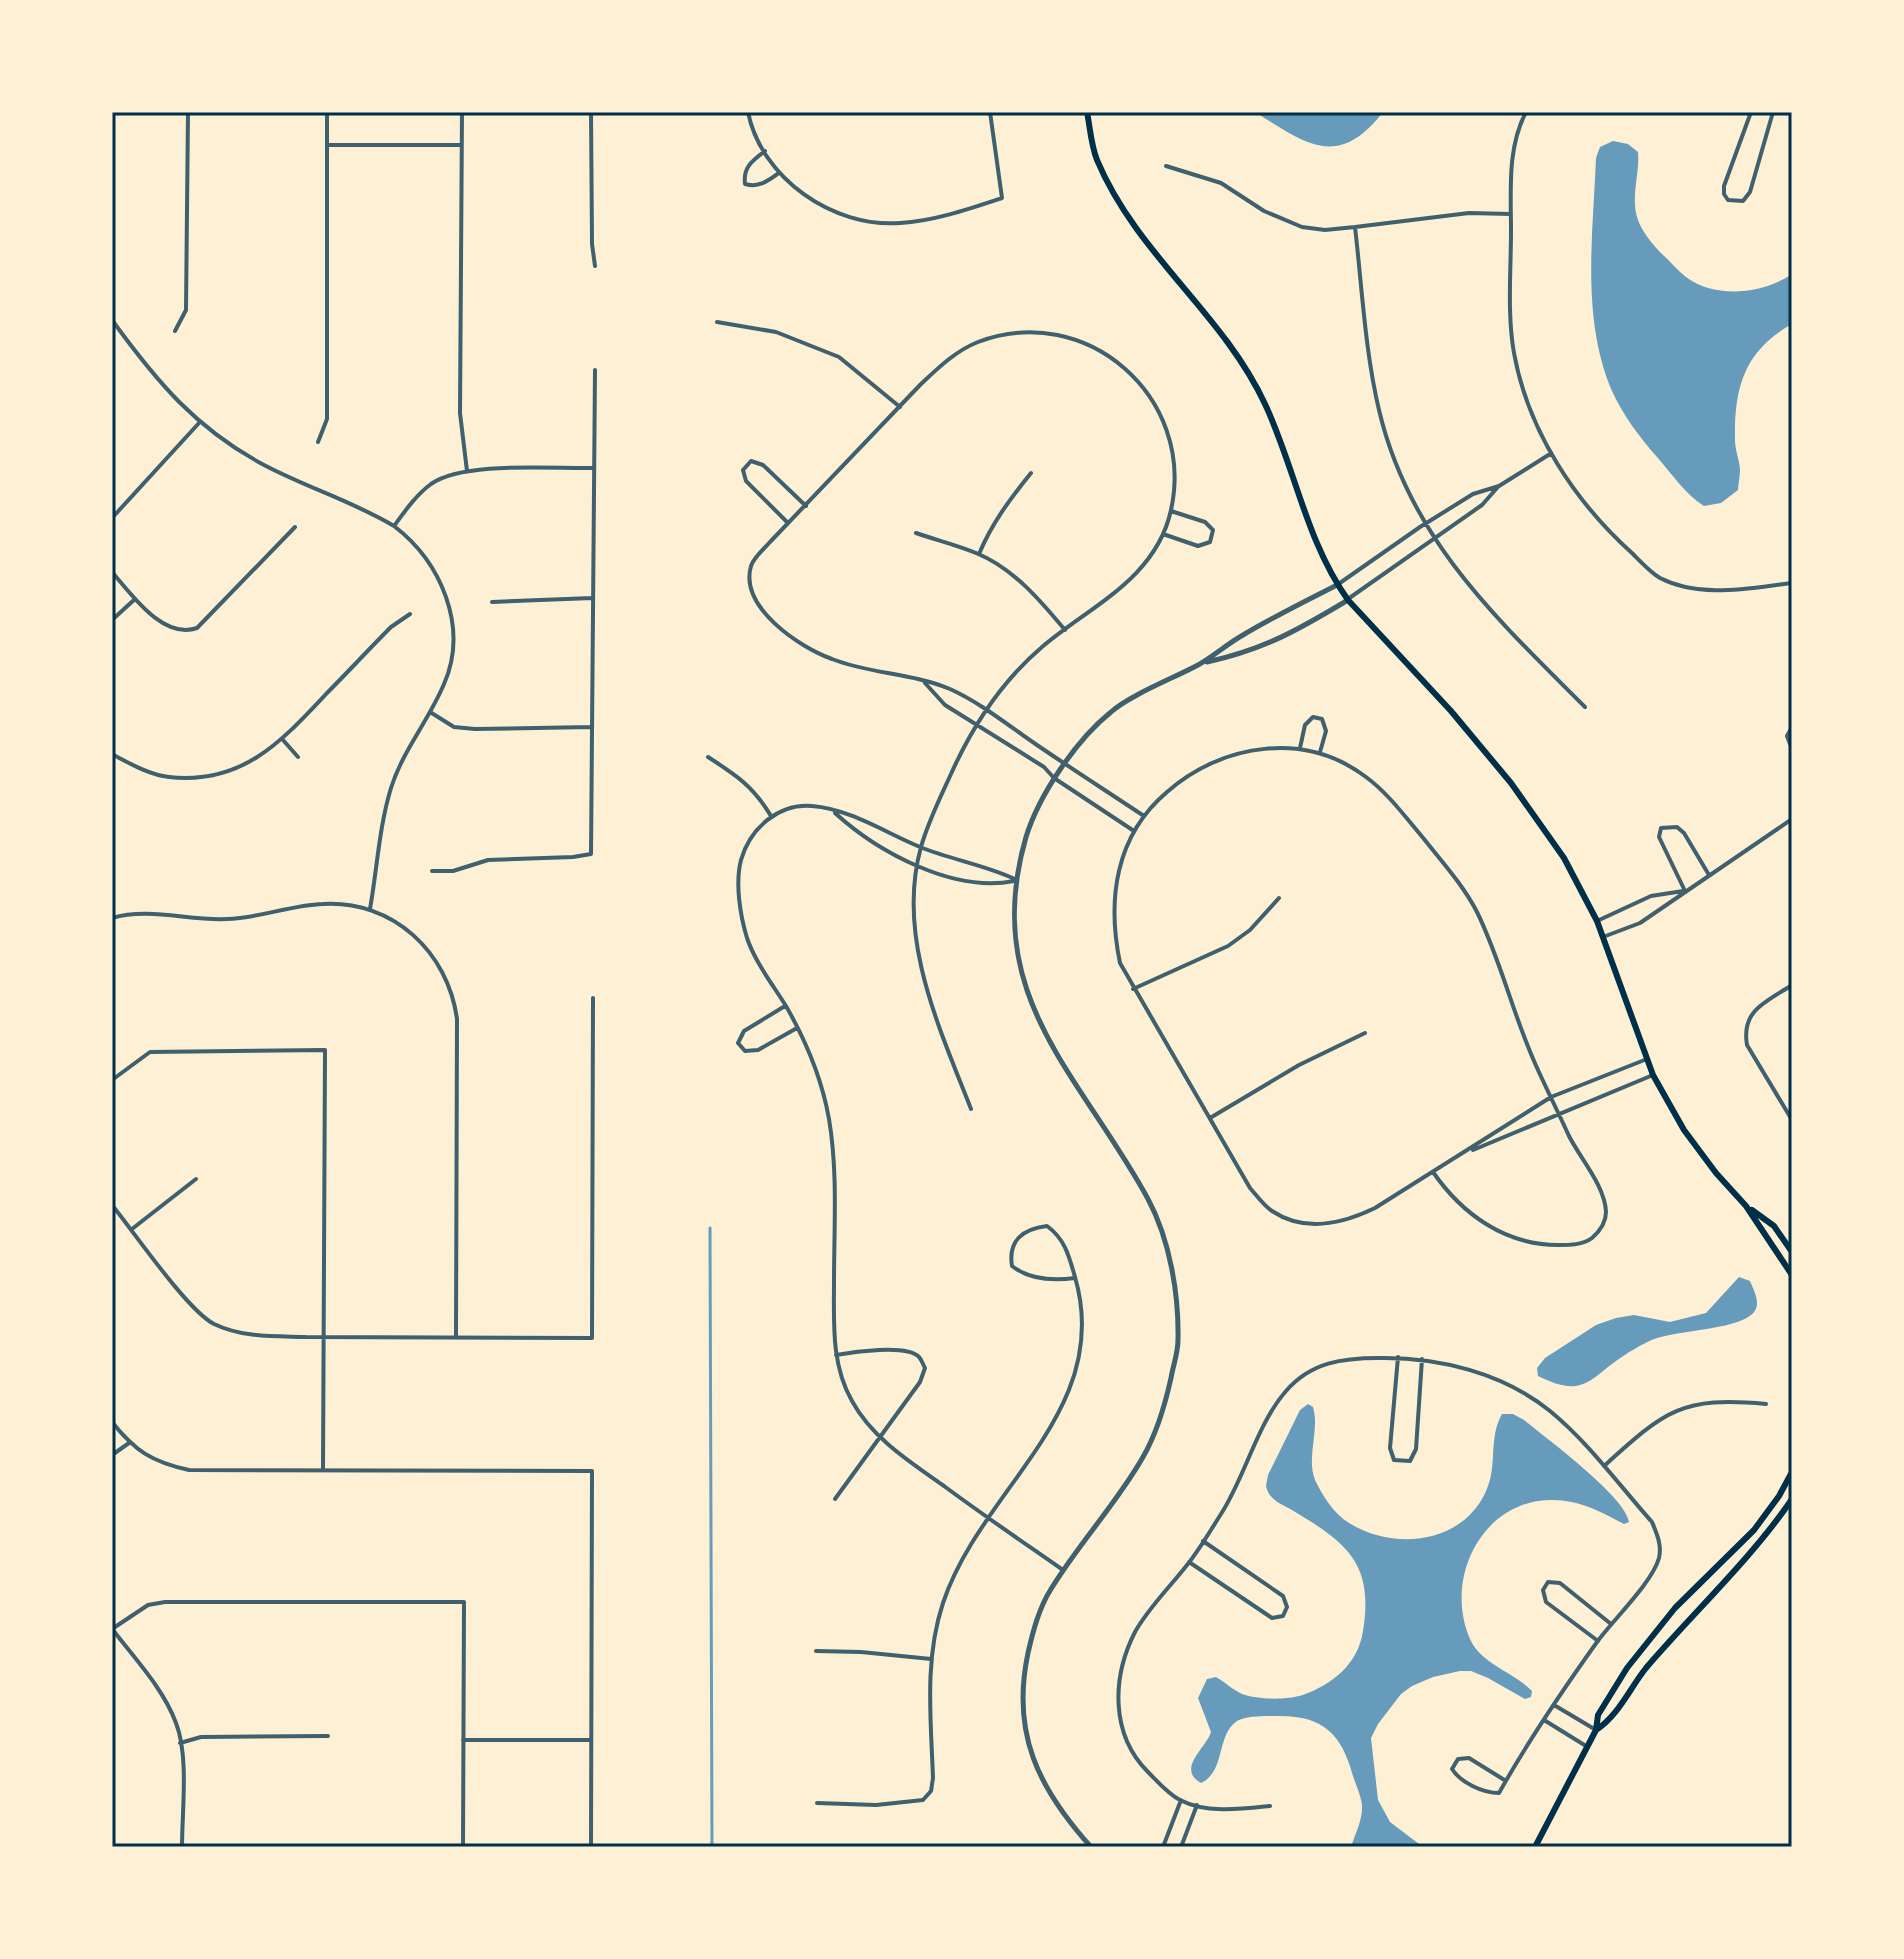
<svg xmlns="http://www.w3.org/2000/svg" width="1904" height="1959" viewBox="0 0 1904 1959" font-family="'Varela Round',sans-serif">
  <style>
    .water { fill: #669bbc }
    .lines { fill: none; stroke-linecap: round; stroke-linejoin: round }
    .stream { stroke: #669bbc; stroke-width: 3 }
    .minor { stroke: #3f606c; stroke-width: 4 }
    .tertiary { stroke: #3f606c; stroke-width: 5 }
    .secondary { stroke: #003049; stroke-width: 6 }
    .neatline { fill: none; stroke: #003049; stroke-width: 3 }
  </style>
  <rect width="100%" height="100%" fill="#fdf0d5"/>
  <!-- water -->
  <path class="water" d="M1255,112H1383C1338,170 1306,144 1255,112Z
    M1613,141L1628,144L1638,152C1640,174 1630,198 1638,220C1642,232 1654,246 1663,255C1671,262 1678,271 1686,277C1715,299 1763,294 1792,274V324C1744,351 1734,388 1735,440C1735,451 1740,461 1740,471C1740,477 1738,484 1738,490L1721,503L1704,506C1685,494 1672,474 1657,457C1640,438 1623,415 1612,391C1581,318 1593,235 1596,158L1600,147Z
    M1739,1277L1750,1281C1754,1291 1763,1306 1751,1315C1732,1330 1680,1330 1654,1339C1642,1344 1627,1353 1616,1361C1604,1369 1594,1381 1580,1385C1567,1389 1550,1382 1538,1376L1537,1368L1545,1358L1596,1325L1616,1318L1634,1315L1670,1322L1706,1313Z
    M1308,1404L1313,1407C1320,1430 1306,1457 1315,1480C1322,1495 1334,1514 1349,1523C1394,1551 1463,1544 1486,1491C1498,1466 1488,1438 1502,1414H1513L1524,1420C1546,1438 1626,1497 1629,1522L1624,1524C1600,1511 1577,1499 1549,1500C1480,1502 1443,1582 1471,1641C1482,1664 1515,1673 1532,1691L1531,1697L1525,1699L1488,1678L1471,1671H1460L1433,1677L1412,1686L1401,1694L1378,1724L1371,1738L1378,1800L1390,1822L1423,1847H1351C1355,1834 1363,1819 1362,1805C1361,1796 1356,1785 1353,1776C1342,1735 1324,1716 1280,1716C1267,1716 1248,1715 1237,1721C1216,1735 1226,1771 1201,1783C1176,1769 1206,1748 1211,1732L1198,1698L1207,1679L1216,1677C1225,1682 1233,1690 1242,1694C1259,1700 1287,1700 1303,1695C1333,1684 1358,1664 1363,1631C1374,1563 1347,1543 1292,1510C1281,1504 1269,1500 1266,1486L1268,1475L1300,1410Z"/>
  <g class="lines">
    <!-- stream -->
    <path class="stream" d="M710,1228L712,1847"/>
    <!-- minor -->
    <path class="minor" d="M462,112L460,413L467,471
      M591,112L592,244L595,266
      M748,112C761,178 833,228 900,223C934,221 969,209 1002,198L990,112
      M1526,112C1507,148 1511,191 1511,231C1511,271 1507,314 1514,353C1528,431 1575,502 1633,554C1641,562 1650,572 1660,578C1701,599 1749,588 1792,583
      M1751,112L1724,186V194L1728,200L1743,201L1750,192L1773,112
      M327,145H460
      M765,151C752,161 743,167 745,184C759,188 768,181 779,173
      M1166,166L1221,183L1264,211L1302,227L1325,230L1355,227L1469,213L1511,214
      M1355,227C1362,287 1365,351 1379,410C1409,538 1496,618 1585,707
      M112,320C157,382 197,430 266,466C308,488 354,502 394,526C441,562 469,627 444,684C429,720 403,750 391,788C379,827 377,870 370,909
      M717,322L776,332L839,357L900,407
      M175,331L186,310L188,112
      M318,442L327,419V112
      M112,518L199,423
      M788,523L746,481L743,470L751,461L763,465L806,506
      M394,526C405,511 416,495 431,484C464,461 553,469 593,468
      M916,533C936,540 957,545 976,553C1013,568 1040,600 1065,630
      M1163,534L1198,546L1210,542L1213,530L1205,522L1171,511
      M979,554C992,523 1010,499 1031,473
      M112,572C131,594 163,640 197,628L295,527
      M1337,585L1420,527L1473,494L1499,486L1550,454
      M1348,599L1482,505L1497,488
      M492,602L592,598
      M112,620L135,599
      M925,683L945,705L1044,767L1054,778L1134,831
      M430,712L454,727L475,729L591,727
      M1792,727L1787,736L1792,749
      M283,740L298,757
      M1300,748L1305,725L1313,717L1322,719L1326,731L1320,752
      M112,754C129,763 149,775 169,777C242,785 281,742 326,694C348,672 369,649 391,627L410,614
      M708,757C736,775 753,786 771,816
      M835,813C879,853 954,893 1014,881
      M432,871H453L488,860L573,857L591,854L595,370
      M1017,880C986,865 952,860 920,847C886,833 850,809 812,806C779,803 750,828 741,860C735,883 740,915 747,938C755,962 773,985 786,1006C806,1041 822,1079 829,1119C838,1172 834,1228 834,1282C834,1323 831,1364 852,1401C872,1438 910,1462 944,1486C983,1515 1023,1542 1063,1570
      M1685,891L1659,837L1661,828L1677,827L1684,833L1709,875
      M112,918C149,907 189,921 227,919C260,918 291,905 323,904C393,900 448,952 457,1019L456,1337
      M1597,921L1651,896L1683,891
      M1603,937L1640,923L1792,819
      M1792,985C1766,1002 1741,1010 1747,1045L1792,1120
      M1133,989L1228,946L1250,930L1279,898
      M785,1006L744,1031L738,1043L745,1051L758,1050L797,1028
      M112,1080L150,1052L325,1050L323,1470
      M971,1109C939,1027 896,936 921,847C928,822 940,798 951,774C972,727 1002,681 1042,647C1090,606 1156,579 1171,510C1196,397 1086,301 978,342C955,351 937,369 920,385L770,542C764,549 754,557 751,566C739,607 799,647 832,659C870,674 912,673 950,689C981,703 1009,726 1037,745C1072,769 1108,792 1144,816
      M1210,1118L1299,1065L1365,1033
      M1473,1150L1653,1075
      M1433,1172C1462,1214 1505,1245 1558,1245C1570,1245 1583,1245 1592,1238C1600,1231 1606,1222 1606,1212C1605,1186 1580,1158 1569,1136C1559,1114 1548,1092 1538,1070C1514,1019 1502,963 1477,912C1463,885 1443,863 1424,839C1406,818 1389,794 1366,777C1305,731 1223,743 1167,792C1115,836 1107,900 1120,963L1250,1188C1257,1196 1264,1206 1272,1211C1305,1233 1342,1224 1375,1208L1551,1097L1647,1059
      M112,1205C134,1232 187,1310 214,1324C243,1338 275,1336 306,1337L592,1338L593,998
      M132,1229L196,1179
      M1398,1357L1390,1448L1394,1460L1410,1461L1416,1449L1422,1359
      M112,1422C135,1451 152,1462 189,1470L592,1471L591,1847
      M112,1455L129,1443
      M1604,1466C1665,1411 1681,1396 1766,1404
      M835,1499L920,1382L925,1368C923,1365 922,1360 919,1357C907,1344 852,1352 836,1355
      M1189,1562L1272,1618L1283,1616L1287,1607L1283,1596L1203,1541
      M112,1629L148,1605L165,1602H464L463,1847
      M113,1630C135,1659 163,1688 176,1723C189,1756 182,1811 182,1847
      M1598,1641L1546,1602L1543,1590L1548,1582L1560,1583L1611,1624
      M816,1651L861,1652L931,1659
      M1554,1705L1596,1730
      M1544,1720L1586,1746
      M463,1740H591
      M180,1743L201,1737L328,1736
      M817,1803L876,1805L923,1800L931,1791L933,1778C931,1720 924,1660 943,1603C981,1488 1114,1411 1075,1277C1069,1256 1065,1239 1047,1226C1022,1229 1008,1241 1012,1266C1030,1280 1053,1281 1075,1278
      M1270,1806C1242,1809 1207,1814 1180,1800C1168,1794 1158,1782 1148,1772C1110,1734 1112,1677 1135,1632C1149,1607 1170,1587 1187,1565C1200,1549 1210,1531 1221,1514C1245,1477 1257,1424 1286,1391C1311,1362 1343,1358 1379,1358C1439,1357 1503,1373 1550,1411C1589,1443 1619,1485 1652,1522C1657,1534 1662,1545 1659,1558C1652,1583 1613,1620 1597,1642C1562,1691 1528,1741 1499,1793C1483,1793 1461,1783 1452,1769L1458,1759L1469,1758L1506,1781
      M1163,1847L1181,1800
      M1181,1847L1197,1805"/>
    <!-- tertiary -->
    <path class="tertiary" d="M1207,662C1265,649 1298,630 1348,600
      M1091,1847C1038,1788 1011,1733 1028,1653C1033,1631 1039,1608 1051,1589C1079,1543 1117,1503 1143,1457C1157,1433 1165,1405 1171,1378C1173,1366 1178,1353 1178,1340C1179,1295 1170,1240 1148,1199C1080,1074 980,996 1026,837C1039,795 1076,740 1111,712C1130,695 1174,678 1198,665C1214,656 1227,644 1243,635C1273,617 1306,601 1337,585"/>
    <!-- secondary -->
    <path class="secondary" d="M1087,112C1090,127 1091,145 1097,160C1137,255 1222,312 1265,404C1295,468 1306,541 1348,600L1451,711L1511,783L1564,858L1597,921L1653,1075L1684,1130L1716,1173L1746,1206L1792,1275
      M1752,1210L1774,1226L1792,1252
      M1596,1730C1618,1716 1630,1688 1646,1668C1693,1613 1752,1558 1792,1499
      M1535,1847L1596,1730L1598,1715L1627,1668L1675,1608L1754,1530L1779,1496L1792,1472"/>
  </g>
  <!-- border -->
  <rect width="1904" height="1959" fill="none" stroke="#fdf0d5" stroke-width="228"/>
  <rect x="114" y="114" width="1676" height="1731" class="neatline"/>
</svg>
